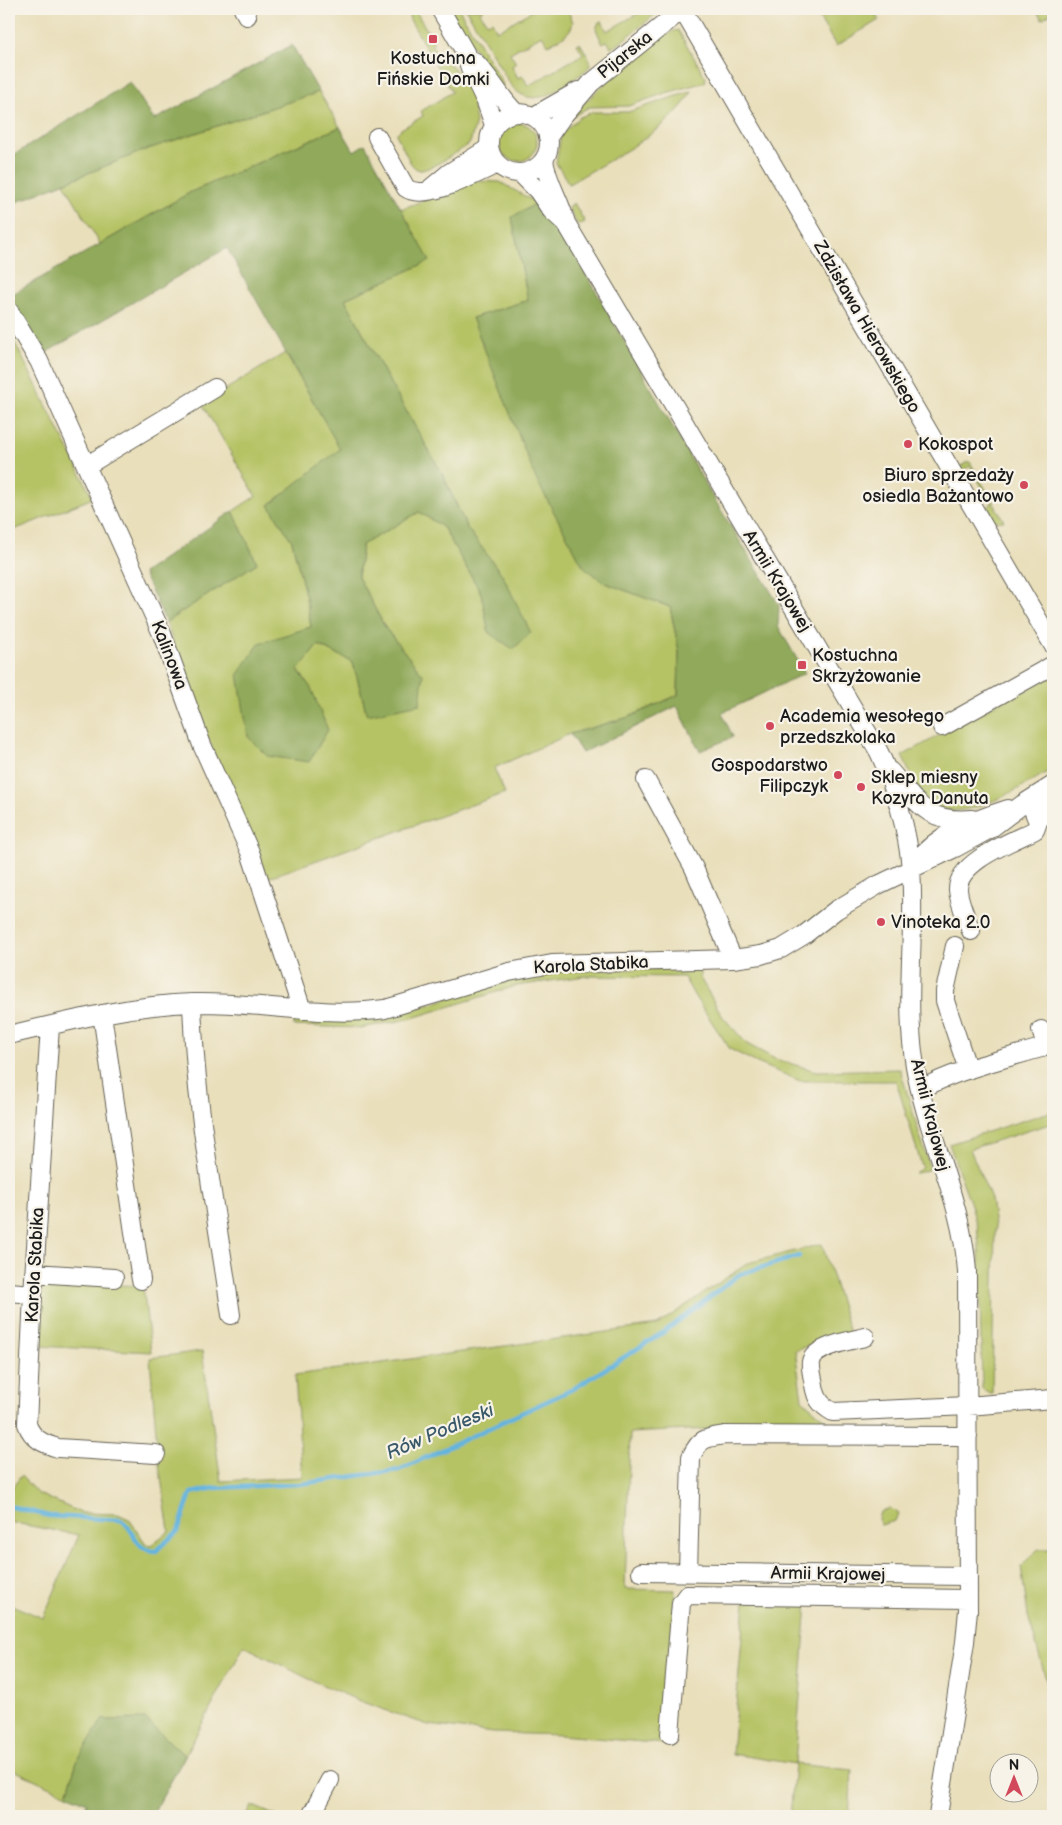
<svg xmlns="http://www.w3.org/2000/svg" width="1062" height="1825" viewBox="0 0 1062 1825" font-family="'Balsamiq Sans',sans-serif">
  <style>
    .green { fill: #b6c365; stroke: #697040 }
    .forest { fill: #90a95a; stroke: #56623b }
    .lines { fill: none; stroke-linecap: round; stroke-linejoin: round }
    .stream { stroke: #64b4df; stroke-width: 4.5 }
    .minor-casing { stroke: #646054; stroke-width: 20 }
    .minor { stroke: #fff; stroke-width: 18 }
    .poi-dot { fill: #d1495b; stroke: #f7f3e8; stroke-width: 2 }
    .labels { text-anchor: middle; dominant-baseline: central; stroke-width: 4.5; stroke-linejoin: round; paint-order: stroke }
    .street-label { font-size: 18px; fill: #1c1c1c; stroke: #f7f3e8 }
    .poi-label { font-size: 18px; fill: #1c1c1c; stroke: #f7f3e8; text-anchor: start }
    .water-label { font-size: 19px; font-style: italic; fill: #39596a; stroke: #f7f3e8 }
  </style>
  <rect width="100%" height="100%" fill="#f7f3e8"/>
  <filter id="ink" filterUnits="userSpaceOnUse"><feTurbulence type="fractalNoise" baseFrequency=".02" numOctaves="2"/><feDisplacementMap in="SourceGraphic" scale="10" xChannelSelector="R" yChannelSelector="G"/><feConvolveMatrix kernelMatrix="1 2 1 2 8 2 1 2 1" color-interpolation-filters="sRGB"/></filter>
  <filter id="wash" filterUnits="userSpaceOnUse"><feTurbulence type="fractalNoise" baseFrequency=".0096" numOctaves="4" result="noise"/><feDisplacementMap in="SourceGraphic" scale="20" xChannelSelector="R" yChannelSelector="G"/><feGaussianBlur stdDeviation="1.12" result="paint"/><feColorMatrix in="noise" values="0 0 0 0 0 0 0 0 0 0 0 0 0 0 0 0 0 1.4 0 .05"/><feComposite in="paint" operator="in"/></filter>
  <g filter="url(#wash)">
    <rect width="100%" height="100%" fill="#e9dfbb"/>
    <!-- green -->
    <path class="green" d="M407,9H416L415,10L433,40L432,46L440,56L444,57L464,81L475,103L473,106L476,122L470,143C463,149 429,171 420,170C415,169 413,166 410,162L396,134L401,129L423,116L421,111L452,92L410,20Z
      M451,9H459L503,84L501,88L457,23Z
      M466,9H484L480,12L487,23L492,21L497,31L533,10V9H567L573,22C571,35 558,39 548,45L542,35L510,53L516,63L512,66L518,78L523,76L528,86L583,54L577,44L580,43L590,60V66C585,72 578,76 571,81C551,95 529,109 510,84Z
      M646,9H662L616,46L611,47L607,41L602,43L596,29L599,22L602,21L607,31Z
      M814,9H872L879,20L836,46Z
      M1036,9H1053V12L1042,19Z
      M666,30L669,34L673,31L678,30L706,78L705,82L666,93L629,106L589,107L568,119L626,63Z
      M692,91C670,132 608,160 569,184L556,163L561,136L564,131L580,117L593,112H628Z
      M319,92L340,127L191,192L100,244L64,183L145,150Z
      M499 142a19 19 0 1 1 38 0a19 19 0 1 1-38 0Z
      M474,181L500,182L537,203L512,217L528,300L472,318L605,583L670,607L679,651L678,695L629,717L570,734L494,768L505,793L267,878L208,739L166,622L257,563L233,511L256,496L202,404L285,353L341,449L269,505L292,541L307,602L311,627L260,643L311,688L297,670L318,645L353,662L367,715L423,675L386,629L358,577L362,545L419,512L443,527L481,593L489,633L503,576L467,528L443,475L390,383L345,299L429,261L401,209Z
      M574,203L585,222L581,224H577L569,209L571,205Z
      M9,331L93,498L9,532Z
      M968,462H970L1004,521C994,523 989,519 983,510L992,504L970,466L961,471L959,468Z
      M1053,672V769C1023,785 958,831 926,800C915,788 909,770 902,756Z
      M700,968V978L723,1017L747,1044L775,1059L816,1071L900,1069L930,1169L915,1174L922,1167L896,1081H800L755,1062L730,1049L695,997L684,977L585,976L516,986L409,1019L361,1028L294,1026L293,1016L377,1018L419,1008L494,983L564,971Z
      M1053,1111V1123L970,1149L991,1199L995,1226L992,1394L982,1389L979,1247L977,1227L971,1205L949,1144Z
      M822,1244L850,1333L795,1350L802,1399L829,1423L630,1433L625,1589L675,1590L665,1744L561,1735L494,1733L428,1725L362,1702L309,1679L244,1646L185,1756L145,1719L77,1761L67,1794L9,1768V1604L43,1618L79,1535L9,1522V1492L21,1476L37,1493L81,1513L118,1514L129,1519L146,1544L151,1545L169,1531L158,1458L150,1358L202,1351L221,1481L302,1477L295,1375L657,1325L748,1263Z
      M41,1281L143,1286L151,1352L37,1346Z
      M890,1508L898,1514L895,1521L881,1525L878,1519L880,1512Z
      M1038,1549H1053V1704L1028,1616L1021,1566Z
      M745,1601L807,1602L795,1764L852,1770L849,1816H790L795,1764L732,1754Z
      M251,1805L276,1816H246Z"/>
    <!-- forest -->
    <path class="forest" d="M292,45L319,92L145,150L9,205V158L130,82L154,120Z
      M340,127L354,151L365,144L430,261L345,299L390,383L443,475L467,528L503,576L531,633L513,649L489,633L481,593L443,527L419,512L362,545L358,577L386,629L423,675L420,704L367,715L353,662L318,645L298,670L311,688L328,730L309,762L267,756L248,737L238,674L260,643L311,627L307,602L292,541L269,505L340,449L227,248L40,356L11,295L191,192Z
      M537,203L563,233L707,487L779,605L778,626L805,673L722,713L733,737L700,751L677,706L582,753L570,734L629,717L678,695L679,651L670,607L605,583L583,566L536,479L472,318L528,300L512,217Z
      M233,511L257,563L166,622L143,573Z
      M145,1719L185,1756L152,1816H82L87,1803L67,1794L77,1761L102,1720Z"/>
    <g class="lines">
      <!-- stream -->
      <path class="stream" d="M9,1506L49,1516L121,1520C137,1531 134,1551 156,1551L178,1531L191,1493L215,1488L300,1484L399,1470L573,1389L664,1332L740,1274L799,1256"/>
    </g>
  </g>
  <g filter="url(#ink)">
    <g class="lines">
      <defs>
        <path id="minor" d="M243,9L247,16
          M440,9L465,52L471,71L486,102L494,125
          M682,9L1053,645
          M474,61C490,76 499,97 516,113
          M489 143a30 30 0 1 1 60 0a30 30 0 1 1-60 0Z
          M534,116L578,91
          M377,137L406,188C425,202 478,173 497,164
          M548,137L562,117L591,83L683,9
          M544,160C547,182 560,200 566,223L879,752C895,786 908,832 911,869C916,934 904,1001 915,1066C927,1136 962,1200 967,1271L968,1610L965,1642L938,1816
          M520,173L538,191L551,210L563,221
          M431,188L449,173L489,148
          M9,311L39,361L162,634L202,745L250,852L302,1010
          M86,466L215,388
          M942,727L1053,665
          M890,771C918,803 925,823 972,819
          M646,780L694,868L733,959
          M1045,790L1053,817
          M916,862C938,833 974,820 1008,809
          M971,931C967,919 959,903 958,890C957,861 1014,841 1035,830L1038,822L1029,800
          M955,946L945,991V1001L968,1070
          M192,1003C195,1108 216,1211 231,1315
          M102,1014L141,1280
          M50,1026L33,1294L27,1424C32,1439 44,1444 58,1448L156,1454
          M9,1035C69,1021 130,1005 192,1003C257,1001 321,1018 385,1009L509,972L552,964L733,959L761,955L781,949L804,935L836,910L878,885L955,848L990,829L1023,804L1053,785
          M920,1090C952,1071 1004,1059 1041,1048L1045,1043L1041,1030
          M34,1273L114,1278
          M9,1292L33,1294
          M865,1337C852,1340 813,1347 811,1362C810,1369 813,1378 814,1385C816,1398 820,1405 833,1412L968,1406L1053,1399
          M641,1572L968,1576
          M688,1573L691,1457C700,1438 705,1438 725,1435L968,1436
          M670,1734L681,1603L687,1595L968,1599
          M311,1816L330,1780"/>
      </defs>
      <!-- minor casing -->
      <use href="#minor" class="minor-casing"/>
      <!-- minor -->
      <use href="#minor" class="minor"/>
    </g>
  </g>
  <!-- markers -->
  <g class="poi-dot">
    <rect x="428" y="34" width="10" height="10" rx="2.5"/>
    <circle cx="908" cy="444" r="5"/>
    <circle cx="1024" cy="485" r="5"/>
    <rect x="797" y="660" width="10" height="10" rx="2.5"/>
    <circle cx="770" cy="726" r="5"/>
    <circle cx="838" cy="775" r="5"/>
    <circle cx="861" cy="787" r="5"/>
    <circle cx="881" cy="922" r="5"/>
  </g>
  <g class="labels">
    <!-- street labels -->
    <g class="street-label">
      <text transform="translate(625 55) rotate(-39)">Pijarska</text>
      <text transform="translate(867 327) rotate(60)">Zdzisława Hierowskiego</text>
      <text transform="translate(777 581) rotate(59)">Armii Krajowej</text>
      <text transform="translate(169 655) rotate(69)">Kalinowa</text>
      <text transform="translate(591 965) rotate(-3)">Karola Stabika</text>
      <text transform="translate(930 1115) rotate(76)">Armii Krajowej</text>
      <text transform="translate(35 1265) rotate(-87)">Karola Stabika</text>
      <text transform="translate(828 1574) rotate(1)">Armii Krajowej</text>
    </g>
    <!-- poi labels -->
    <g class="poi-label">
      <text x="433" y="58" text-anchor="middle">Kostuchna<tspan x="433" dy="21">Fińskie Domki</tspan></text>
      <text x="918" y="444">Kokospot</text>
      <text x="1014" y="475" text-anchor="end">Biuro sprzedaży<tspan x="1014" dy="21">osiedla Bażantowo</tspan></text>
      <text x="812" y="655">Kostuchna<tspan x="812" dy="21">Skrzyżowanie</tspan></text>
      <text x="780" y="716">Academia wesołego<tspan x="780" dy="21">przedszkolaka</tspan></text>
      <text x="828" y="765" text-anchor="end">Gospodarstwo<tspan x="828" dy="21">Filipczyk</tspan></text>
      <text x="871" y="777">Sklep miesny<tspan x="871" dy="21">Kozyra Danuta</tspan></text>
      <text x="891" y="922">Vinoteka 2.0</text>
    </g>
    <!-- water labels -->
    <g class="water-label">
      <text transform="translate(440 1432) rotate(-23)">Rów Podleski</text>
    </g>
  </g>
  <!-- margin -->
  <rect width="1062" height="1825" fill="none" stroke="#f7f3e8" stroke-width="30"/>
  <!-- north arrow -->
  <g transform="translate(1014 1778)"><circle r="24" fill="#f7f3e8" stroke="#9f9d96"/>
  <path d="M0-4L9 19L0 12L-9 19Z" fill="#d1495b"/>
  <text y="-8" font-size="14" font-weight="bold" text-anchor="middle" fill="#1c1c1c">N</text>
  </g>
</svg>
